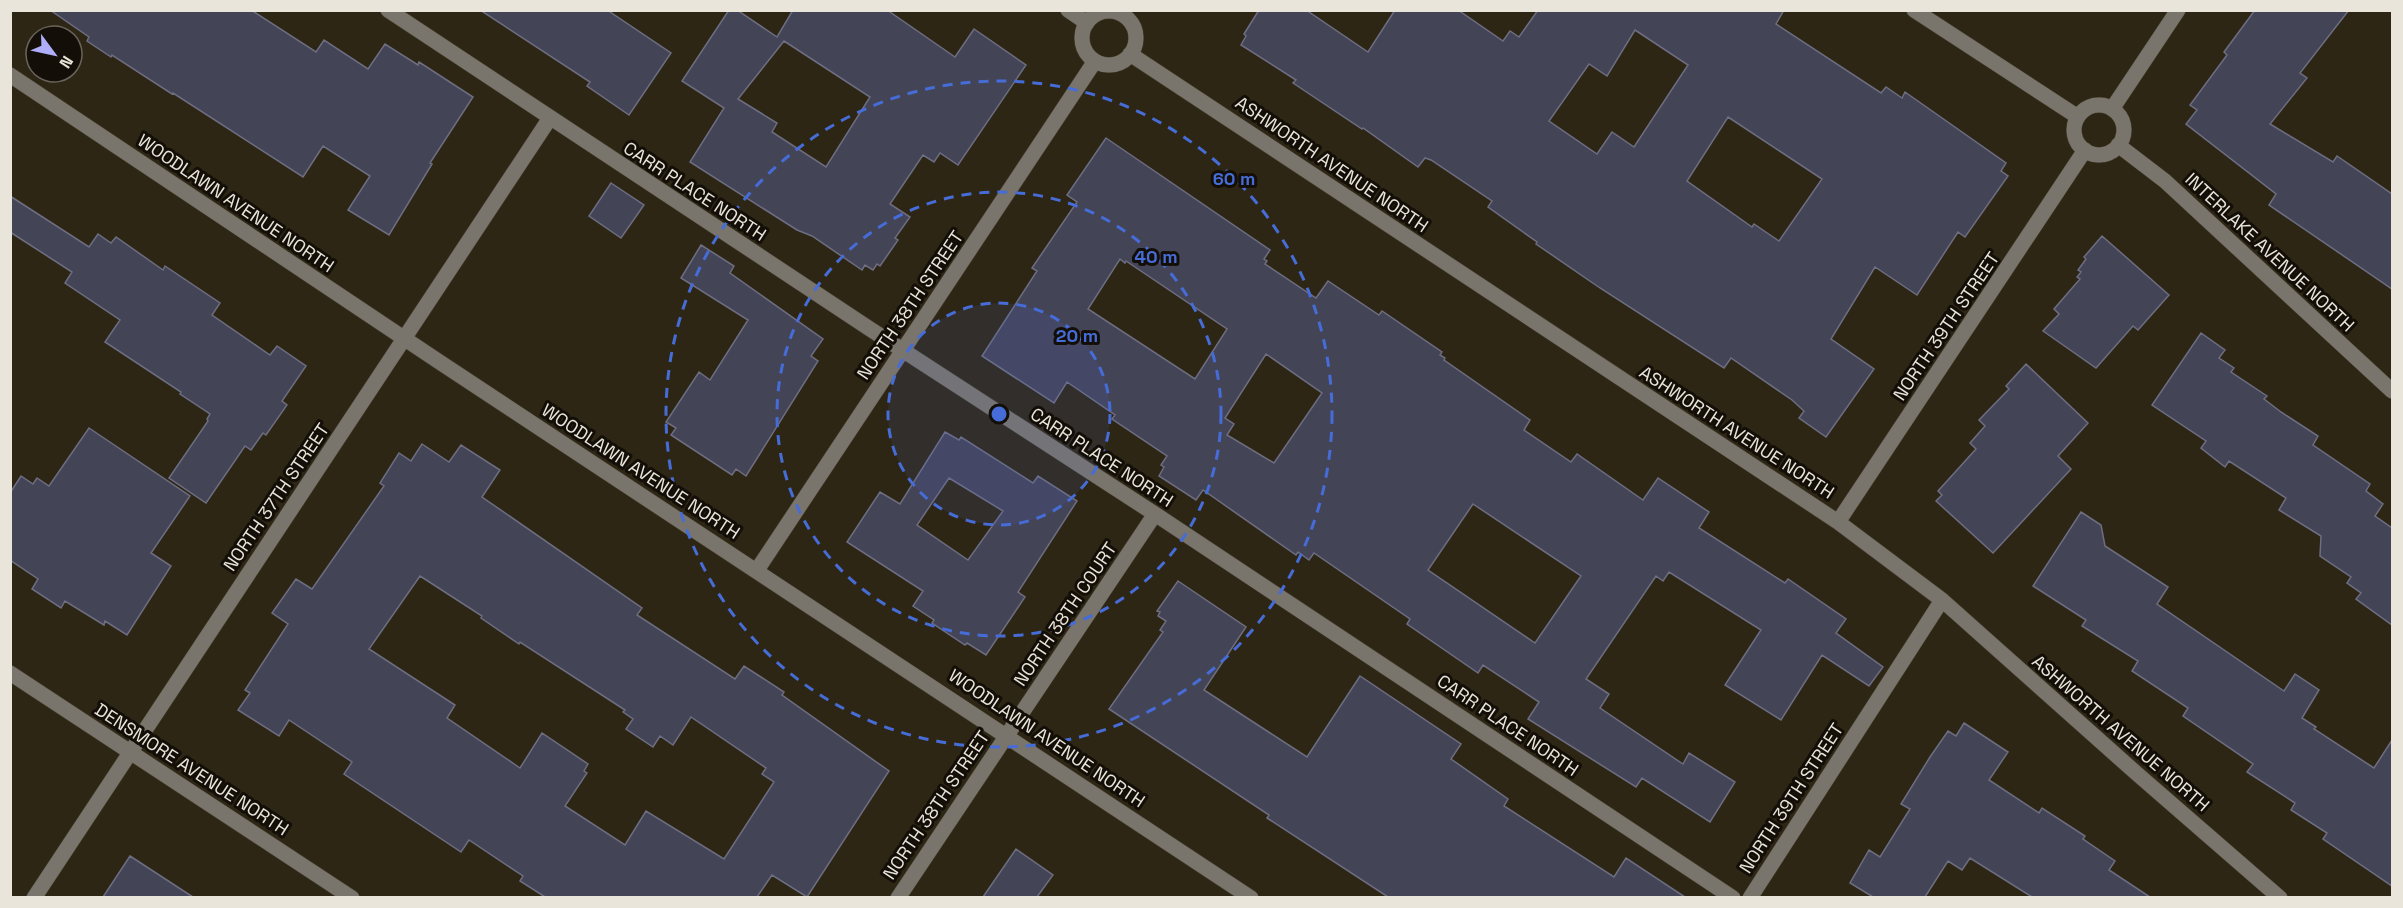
<svg xmlns="http://www.w3.org/2000/svg" width="2403" height="908" viewBox="0 0 2403 908" font-family="'Space Grotesk',sans-serif">
  <style>
    .building { fill: #444457; stroke: #6d6e82; stroke-width: 1.5; fill-rule: evenodd }
    .lines { fill: none; stroke-linecap: round; stroke-linejoin: round }
    .minor-casing { stroke: #484130; stroke-width: 16 }
    .minor { stroke: #79756c; stroke-width: 15 }
    .ring { fill: none; stroke: #466cd8; stroke-width: 3; stroke-dasharray: 10 8 }
    .labels { text-anchor: middle; dominant-baseline: central; stroke-width: 6; stroke-linejoin: round; paint-order: stroke }
    .street-label { font-size: 18px; fill: #eae5da; stroke: #130f08 }
    .centre { fill: #466cd8; stroke: #130f08; stroke-width: 3 }
    .ring-label { font-size: 18px; text-anchor: middle; font-weight: bold; fill: #466cd8; stroke: #130f08; stroke-width: 6; stroke-linejoin: round; paint-order: stroke }
  </style>
  <rect width="100%" height="100%" fill="#2e2614"/>
  <!-- building -->
  <path class="building" d="M50,10H251L316,52L324,40L368,69L385,44L418,65L419,62L473,97L430,163L432,164L389,235L348,210L370,176L323,146L303,177L173,93L172,94L112,55L111,57L87,41L89,37Z
    M480,10H607L671,53L629,115L587,86L590,82Z
    M729,10H737L777,37L793,10H887L955,57L974,29L1026,65L958,165L940,153L934,162L923,155L890,204L910,217L895,238L898,240L880,266L877,264L873,270L865,265L862,270L812,236L797,230L690,162L724,108L682,81ZM784,41L870,97L826,167L772,132L777,123L738,99Z
    M1259,10H1306L1368,52L1395,10H1458L1503,41L1510,31L1519,37L1538,10H1784L1776,24L1881,93L1886,87L1902,98L1905,92L2006,163L2001,171L2008,176L1965,237L1958,232L1917,295L1875,267L1831,339L1874,369L1826,437L1799,418L1804,411L1792,400L1731,358L1724,368L1600,288L1536,244L1537,242L1488,207L1492,201L1431,160L1425,158L1418,167L1363,128L1362,129L1293,83L1296,80L1241,45L1246,36L1244,34ZM1635,30L1688,65L1634,147L1612,132L1597,154L1549,121L1589,64L1607,76ZM1728,117L1822,179L1779,241L1754,224L1752,227L1687,181Z
    M2255,10H2349L2300,73L2307,78L2270,124L2333,162L2337,156L2392,194V289L2269,205L2276,194L2186,124L2197,110L2190,105L2227,55L2224,52Z
    M1106,138L1270,250L1264,259L1267,261L1265,264L1316,298L1328,281L1379,315L1382,311L1442,352L1440,355L1445,358L1444,360L1530,420L1524,430L1571,462L1577,454L1643,500L1658,478L1709,512L1699,528L1785,583L1788,579L1846,619L1836,633L1883,667L1869,686L1822,655L1781,720L1725,685L1761,630L1669,572L1663,581L1656,576L1586,679L1609,694L1600,708L1683,764L1689,753L1735,782L1710,822L1642,778L1636,787L1528,719L1539,702L1483,665L1478,673L1407,624L1410,619L1314,553L1309,560L1298,552L1296,555L1203,490L1196,500L1159,476L1164,467L1161,465L1167,456L1112,419L1115,415L1067,382L1054,403L982,356L1037,271L1032,268L1077,202L1067,195ZM1120,259L1125,263L1126,261L1227,329L1195,379L1088,309ZM1266,354L1322,393L1274,463L1227,435L1234,424L1225,418ZM1473,504L1581,576L1535,643L1428,570Z
    M611,183L644,205L621,238L589,216Z
    M10,196L89,247L98,234L111,243L116,237L163,270L165,266L220,303L212,315L270,355L277,346L306,366L282,401L287,405L266,435L263,433L251,450L245,446L206,503L169,478L208,421L207,419L210,414L180,394L181,392L105,342L120,320L65,283L72,272L10,232Z
    M2102,236L2169,295L2138,330L2133,326L2096,368L2043,331L2059,314L2054,309L2080,279L2077,277L2081,272L2078,270L2086,259L2084,257Z
    M701,245L734,266L730,273L823,339L811,356L818,361L746,476L736,469L732,475L671,435L676,428L666,422L699,372L710,380L748,320L681,278Z
    M2201,333L2225,350L2219,358L2234,368L2231,372L2267,396L2264,399L2281,412L2318,436L2313,445L2370,484L2366,491L2383,504L2375,516L2392,528V625L2356,599L2361,593L2347,583L2351,577L2320,556L2321,536L2279,510L2286,498L2229,461L2225,467L2201,448L2206,441L2152,405Z
    M2026,364L2088,423L2058,456L2071,469L1993,553L1936,501L1942,495L1938,491L1976,449L1970,443L1985,426L1979,420L2009,389L2006,386Z
    M89,428L190,496L151,553L171,566L127,635L105,621L104,625L65,601L61,608L32,589L38,579L10,560V493L21,476L33,484L37,478L49,486Z
    M945,432L959,440L961,437L1033,483L1038,476L1077,501L1018,592L1025,597L986,655L967,643L965,645L932,623L934,620L913,606L923,591L847,542L880,492L900,504ZM949,478L1003,511L968,560L917,525Z
    M422,444L449,462L461,445L500,470L482,497L642,608L637,615L735,679L744,666L784,692L782,695L889,771L807,897L772,875L757,897H545L520,881L523,876L469,840L461,852L344,774L352,762L289,720L279,736L238,710L250,693L245,690L288,624L272,613L296,579L312,589L384,486L380,483L399,453L411,461ZM420,576L482,616L481,618L519,644L520,642L625,710L623,712L633,719L626,729L653,747L660,736L673,745L691,717L766,768L762,774L774,782L724,859L646,811L625,845L565,806L587,773L584,771L588,764L542,733L520,768L447,718L455,705L369,649Z
    M2081,512L2101,525L2105,546L2168,587L2157,604L2284,691L2295,674L2319,690L2302,718L2316,727L2314,729L2374,768L2392,740V886L2323,839L2327,833L2291,810L2295,803L2247,772L2253,764L2183,716L2188,708L2132,671L2138,661L2082,626L2086,620L2033,586Z
    M1178,581L1246,627L1204,690L1307,757L1360,676L1461,744L1451,759L1508,799L1504,806L1614,877L1626,858L1685,897H1388L1267,818L1269,815L1109,709L1163,632L1160,630L1166,621L1158,616L1160,612L1157,611Z
    M1964,723L2008,752L1989,780L2039,813L2042,808L2085,836L2083,839L2115,861L2109,870L2150,897H2032L1970,858L1962,870L1948,861L1925,897H1873L1850,883L1869,850L1880,857L1910,809L1901,804L1930,757L1948,731L1956,736Z
    M1016,849L1053,875L1037,897H983Z
    M130,856L193,897H103Z"/>
  <g class="lines">
    <defs>
      <path id="minor" d="M388,10L870,329L1155,514L1733,898
        M1068,10L1087,23
        M1914,10L2078,117
        M1082 38a27 27 0 1 1 54 0a27 27 0 1 1-54 0Z
        M1130,54L1838,522L1942,600L2135,772L2280,898
        M10,75L438,361L1251,898
        M2074 130a25 25 0 1 1 50 0a25 25 0 1 1-50 0Z
        M2112,109L2178,10
        M2118,145L2165,181L2392,391
        M1838,522L2085,150
        M757,570L1095,61
        M10,673L352,898
        M34,898L550,118
        M898,898L1155,514
        M1750,898L1942,600"/>
    </defs>
    <!-- minor casing -->
    <use href="#minor" class="minor-casing"/>
    <!-- minor -->
    <use href="#minor" class="minor"/>
  </g>
  <!-- distance rings -->
  <circle cx="999" cy="414" r="111" fill="#466cd8" fill-opacity=".12"/>
  <g class="ring">
    <circle cx="999" cy="414" r="111"/>
    <circle cx="999" cy="414" r="222"/>
    <circle cx="999" cy="414" r="333"/>
  </g>
  <g class="labels">
    <!-- street labels -->
    <g class="street-label">
      <text transform="translate(1332 164) rotate(34)">ASHWORTH AVENUE NORTH</text>
      <text transform="translate(695 191) rotate(33)">CARR PLACE NORTH</text>
      <text transform="translate(236 203) rotate(34)">WOODLAWN AVENUE NORTH</text>
      <text transform="translate(2270 252) rotate(43)">INTERLAKE AVENUE NORTH</text>
      <text transform="translate(910 305) rotate(-56)">NORTH 38TH STREET</text>
      <text transform="translate(1946 326) rotate(-56)">NORTH 39TH STREET</text>
      <text transform="translate(1737 432) rotate(33)">ASHWORTH AVENUE NORTH</text>
      <text transform="translate(1102 457) rotate(33)">CARR PLACE NORTH</text>
      <text transform="translate(641 471) rotate(33)">WOODLAWN AVENUE NORTH</text>
      <text transform="translate(276 497) rotate(-56)">NORTH 37TH STREET</text>
      <text transform="translate(1065 614) rotate(-56)">NORTH 38TH COURT</text>
      <text transform="translate(1508 725) rotate(34)">CARR PLACE NORTH</text>
      <text transform="translate(2121 733) rotate(41)">ASHWORTH AVENUE NORTH</text>
      <text transform="translate(1047 738) rotate(34)">WOODLAWN AVENUE NORTH</text>
      <text transform="translate(192 769) rotate(33)">DENSMORE AVENUE NORTH</text>
      <text transform="translate(1791 798) rotate(-57)">NORTH 39TH STREET</text>
      <text transform="translate(936 805) rotate(-56)">NORTH 38TH STREET</text>
    </g>
  </g>
  <circle cx="999" cy="414" r="9" class="centre"/>
  <g class="ring-label">
    <text x="1234" y="185">60 m</text>
    <text x="1156" y="263">40 m</text>
    <text x="1077" y="342">20 m</text>
  </g>
  <!-- border -->
  <rect width="2403" height="908" fill="none" stroke="#eae5da" stroke-width="24"/>
  <!-- north arrow -->
  <g transform="translate(54 54) rotate(123)"><circle r="28" fill="#130f08" stroke="#69655c" stroke-width="1.5"/>
  <path d="M0-4.5L10 22L0 15L-10 22Z" fill="#afaefa"/>
  <text y="-9" font-size="16" font-weight="bold" text-anchor="middle" fill="#eae5da">N</text>
  </g>
</svg>
